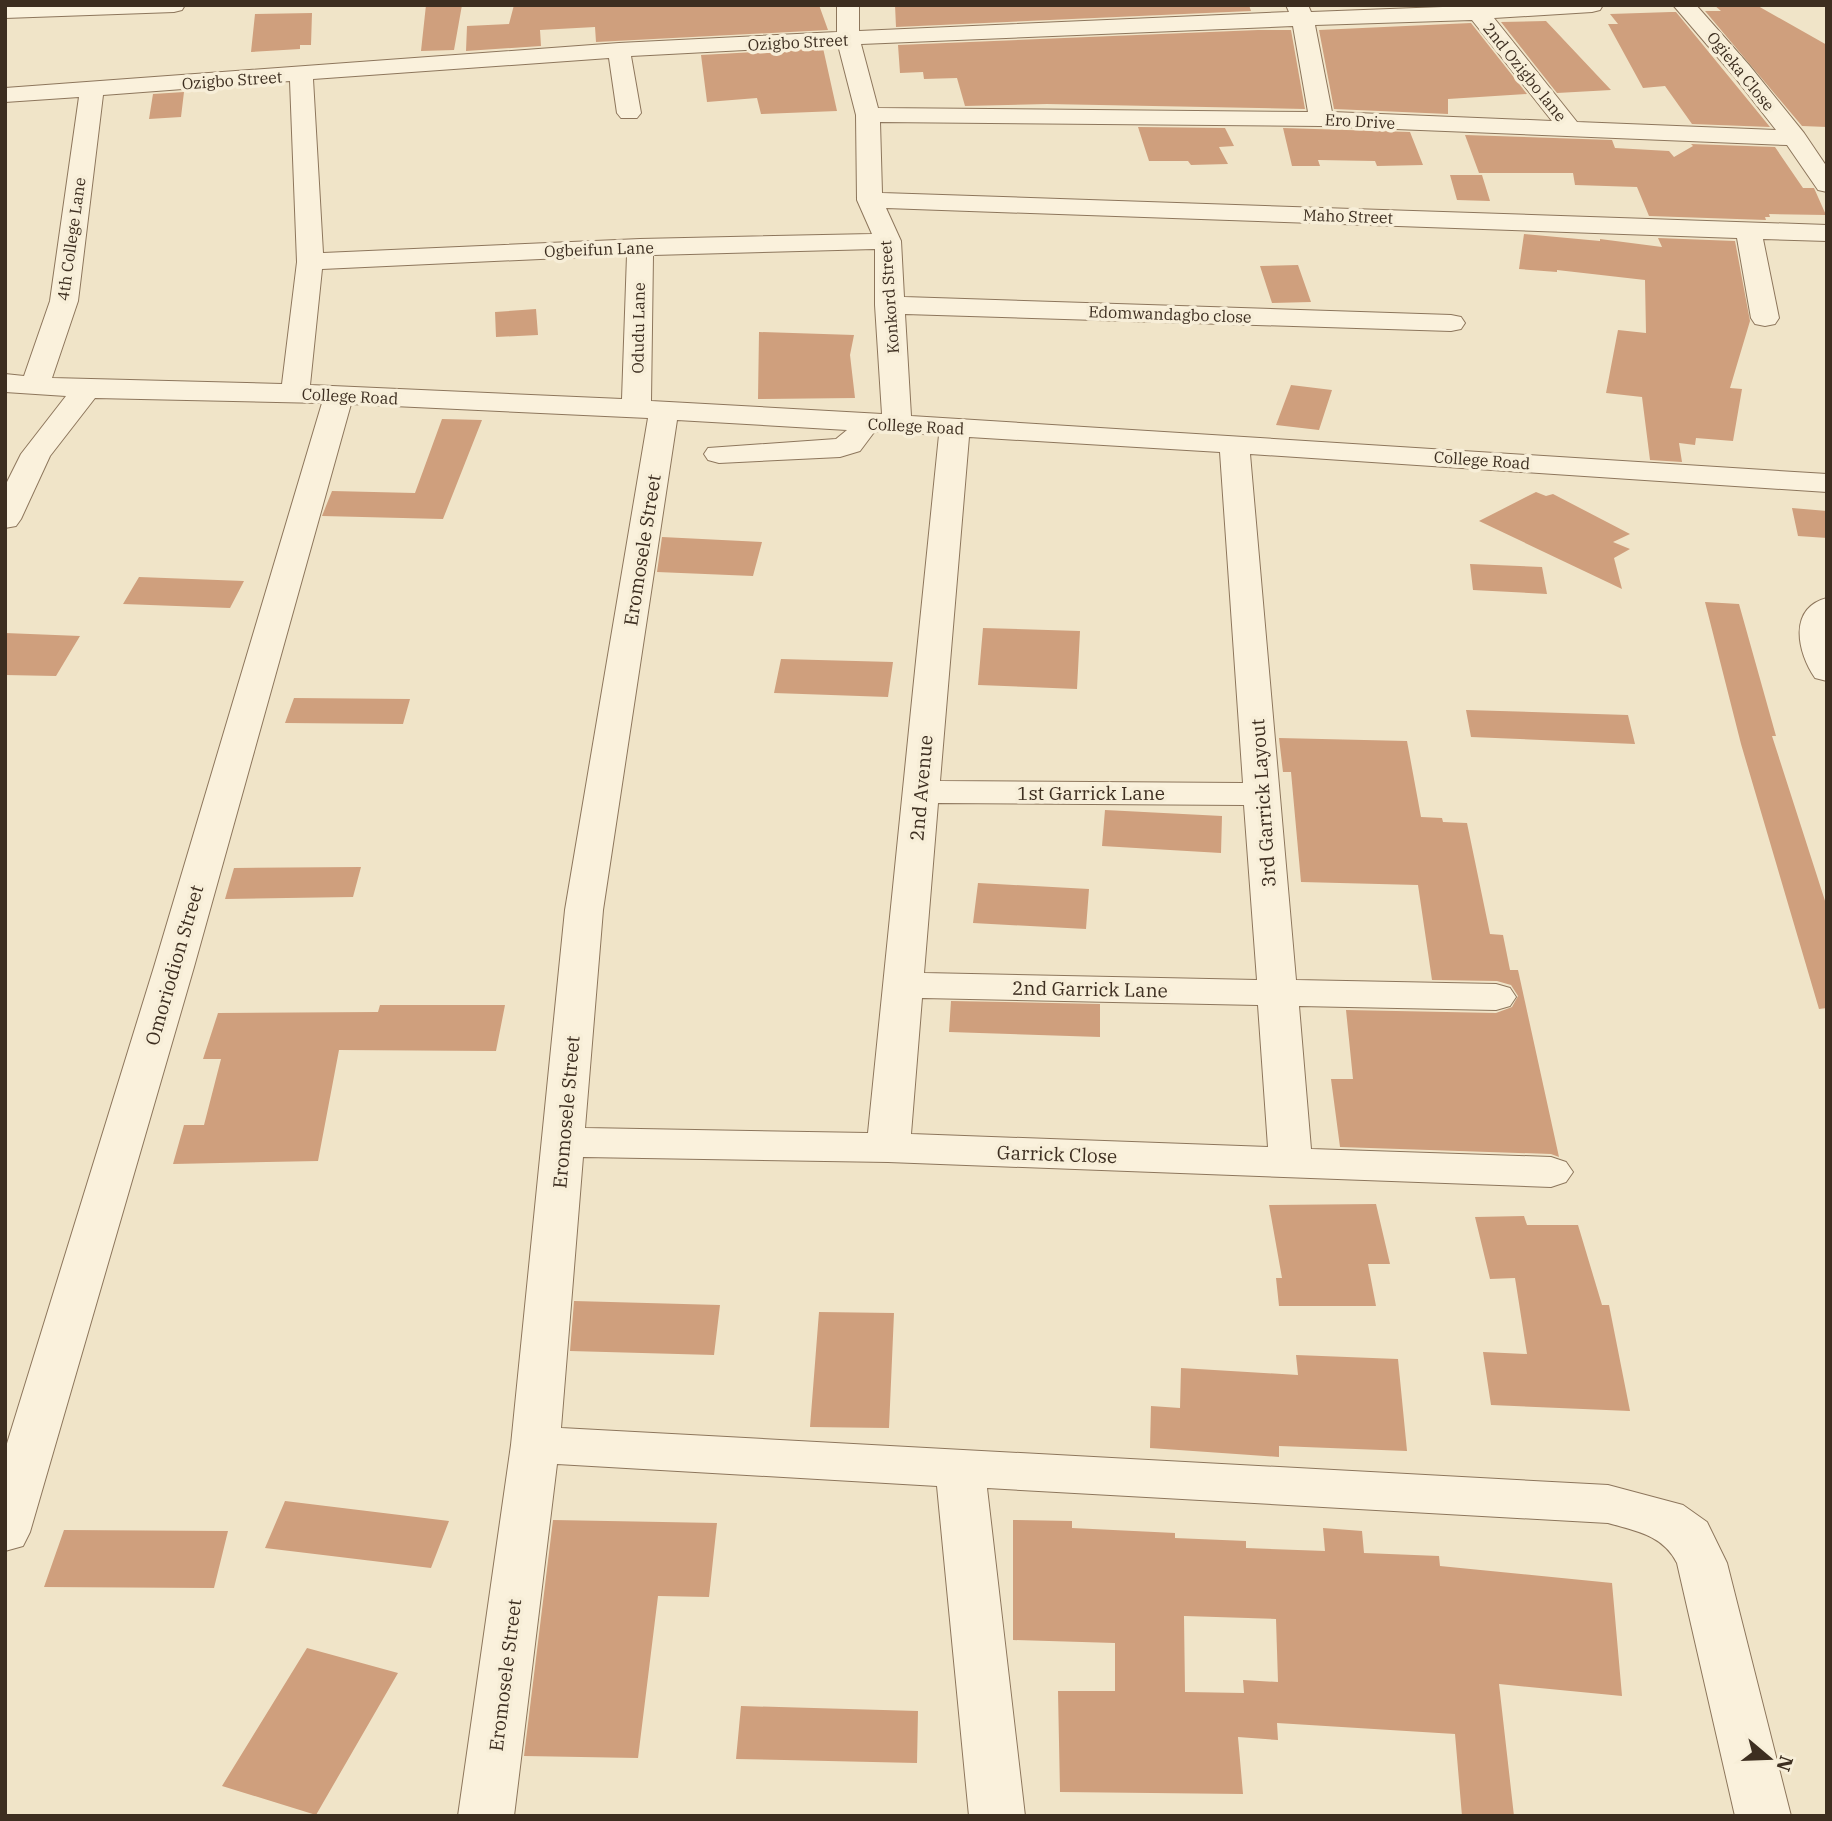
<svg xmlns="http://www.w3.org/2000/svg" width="1832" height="1821" viewBox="0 0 1832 1821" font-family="'IBM Plex Serif',serif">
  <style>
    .building { fill: #cf9f7d; fill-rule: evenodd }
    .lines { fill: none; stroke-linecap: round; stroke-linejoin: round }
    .minor-casing { stroke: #8d765c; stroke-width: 2 }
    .minor { fill: #faf1dc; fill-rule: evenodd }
    .labels { text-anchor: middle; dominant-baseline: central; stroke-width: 7; stroke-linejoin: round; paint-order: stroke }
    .far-street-label { font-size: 16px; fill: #3d2e20; stroke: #f7eed8 }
    .street-label { font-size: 19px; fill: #3d2e20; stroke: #f7eed8 }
  </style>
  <rect width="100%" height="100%" fill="#f0e4c8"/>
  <!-- building -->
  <path class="building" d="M426,5H462L454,50L421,51Z
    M514,5H819L828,30L596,42L595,27L540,30L541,46L466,51L467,26L509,24Z
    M895,5H1249L1251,11L896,27Z
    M1714,5L1758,6L1827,45V127L1802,126L1705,11H1721Z
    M1671,12H1676L1770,127L1692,124L1665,86L1643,88L1608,24H1618L1610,14Z
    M312,13L311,45H300V49L251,52L255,14Z
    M1546,21L1611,90L1557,93L1501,22Z
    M1471,23L1527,94L1448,99V114L1334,109L1319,30Z
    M1258,30H1291L1305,109L1047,104L965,106L957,78L924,79L923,72L900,73L898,45Z
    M823,48L837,111L761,114L757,98L707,102L701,55Z
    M184,92L181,117L149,119L153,94Z
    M1138,127L1225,128L1234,146L1219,147L1228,164L1191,165L1188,161H1149Z
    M1283,128L1410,132L1423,165L1377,166L1375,161L1318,160L1320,166H1292Z
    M1465,135L1612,140L1615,148L1669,151L1674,157L1693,146L1691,144L1775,147L1803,188H1814L1826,215L1769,214L1770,217H1765L1766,220L1649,216L1637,187L1575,185L1573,173H1479Z
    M1450,175H1482L1490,201L1457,200Z
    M1524,234L1600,241V239L1662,247L1658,238L1735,241L1750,321L1730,388L1742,389L1733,441L1696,438L1695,445L1679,443L1682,462L1650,460L1642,397L1606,393L1618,330L1646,333L1645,280L1557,270V272L1519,269Z
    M1298,265L1311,302L1272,303L1260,266Z
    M536,309L538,335L496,337L495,312Z
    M759,332L854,335L850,355L855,398L758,399Z
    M1291,385L1332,390L1319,430L1276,425Z
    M442,419L482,420L443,519L322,516L332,491L415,493Z
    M1536,492L1546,496L1553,494L1630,534L1613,542L1630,549L1614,558L1622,589L1479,521Z
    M1792,508L1827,511V538L1798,536Z
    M662,537L762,542L753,576L657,572Z
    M1470,564L1542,567L1547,594L1473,590Z
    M139,577L244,581L230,608L123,604Z
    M1705,602L1739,604L1776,736H1772L1827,907V1008L1819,1009L1741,744Z
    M983,628L1080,631L1077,689L978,685Z
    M5,633L80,636L56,676L5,675Z
    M781,659L893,662L888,697L774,693Z
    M294,698L410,699L403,724L285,723Z
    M1466,710L1628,715L1635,744L1471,737Z
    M1279,738L1407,741L1421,817L1442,818L1443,822L1467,823L1490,934L1503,935L1510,970H1518L1559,1157L1551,1154L1340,1147L1331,1079H1353L1346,1010L1496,1013L1512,1007L1518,996L1511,985L1497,981L1432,980L1418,885L1301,882L1291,772H1283Z
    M1105,810L1222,816L1221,853L1102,846Z
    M361,867L353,897L225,899L234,868Z
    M978,883L1089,889L1086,929L973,923Z
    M951,1001L1100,1004V1037L949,1032Z
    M380,1005H505L496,1051L339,1050L318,1161L173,1164L184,1125H204L221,1059H203L218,1013L378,1012Z
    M1376,1204L1390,1264H1368L1376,1306H1279L1276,1278H1282L1269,1205Z
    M1524,1216L1527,1225H1578L1602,1305H1609L1630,1411L1491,1405L1483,1352L1527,1354L1515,1278L1490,1279L1475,1217Z
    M574,1301L720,1305L714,1355L570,1351Z
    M819,1312L894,1313L889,1428L810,1427Z
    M1296,1355L1398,1359L1407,1451L1279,1446V1457L1150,1448L1151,1406L1180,1408L1181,1368L1298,1375Z
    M285,1501L449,1521L431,1568L265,1548Z
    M553,1520L717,1523L709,1597L658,1596L638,1758L524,1756Z
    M1013,1520L1072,1521V1528L1175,1533V1538L1246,1541V1548L1325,1551L1323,1528L1362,1531L1364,1553L1439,1556L1440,1566L1612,1583L1622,1696L1499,1684L1514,1816H1462L1455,1734L1277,1723L1278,1740L1238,1737L1243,1794L1060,1792L1058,1691H1115V1643L1013,1640ZM1184,1616L1276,1619L1278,1682L1243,1680L1244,1693L1185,1692Z
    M64,1530L228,1531L214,1588L44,1587Z
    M307,1648L398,1673L316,1815L222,1786Z
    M741,1706L918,1711L917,1763L736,1759Z"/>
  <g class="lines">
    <defs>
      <path id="minor" d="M5,5H185L182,10L174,12L5,18Z
        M837,5H859V31L1289,12L1286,5H1308L1311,12L1495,5H1603L1600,10L1592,12L1494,18L1577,122L1776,130L1733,75L1673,5H1696L1749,65L1804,133L1827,167V192L1818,190L1787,145L1321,126L880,122L882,193L1827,225V241L1763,239L1779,318L1775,324L1765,326L1755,324L1751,318L1737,238L886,208L901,241L904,297L1451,315L1461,317L1465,323L1461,329L1451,331L905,314L911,416L1827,474V492L1250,454L1296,980L1496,984L1510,988L1516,997L1510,1006L1496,1010L1299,1006L1311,1149L1551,1157L1566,1162L1573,1172L1566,1182L1551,1187L888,1162L583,1157L561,1428L1608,1485L1683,1505L1707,1522L1727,1563L1791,1816H1735L1677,1563C1663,1535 1636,1531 1608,1523L987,1488L1025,1816H969L937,1486L557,1464L514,1816H458L511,1445L565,910L648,418L351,404L194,967L30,1532L23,1546L5,1551V1450L154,967L322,403L95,398L50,456L21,519L16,526L5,528V486L21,454L66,396L5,392V374L24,376L50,301L79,97L5,102V88L619,43L837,32ZM1472,20L1552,121L1332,112L1315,25ZM1293,26L1308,112L878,108L861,44ZM838,45L856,115L857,200L872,234L640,239L323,253L313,79L609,58L617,113L621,118H637L641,113L631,56ZM290,81L297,262L282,384L52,378L78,301L103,95ZM875,249V305L882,414L651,401L653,255ZM627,255L622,399L310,385L322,269ZM677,420L847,430L836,439L708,448L704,454L708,460L719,463L840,457L860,451L875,431L939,435L868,1133L585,1128L603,910ZM969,437L1220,452L1243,783L940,781ZM938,803L1244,805L1257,980L924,973ZM922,998L1258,1005L1268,1147L911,1134Z
        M1827,598V681L1815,678C1797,652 1788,608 1827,598Z"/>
    </defs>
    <!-- minor casing -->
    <use href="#minor" class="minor-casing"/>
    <!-- minor -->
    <use href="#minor" class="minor"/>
  </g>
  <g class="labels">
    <!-- far-street labels -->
    <g class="far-street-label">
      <text transform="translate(798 42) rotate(-3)">Ozigbo Street</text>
      <text transform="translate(1741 71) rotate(51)">Ogieka Close</text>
      <text transform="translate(1525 72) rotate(51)">2nd Ozigbo lane</text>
      <text transform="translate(232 80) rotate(-4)">Ozigbo Street</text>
      <text transform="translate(1360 121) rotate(3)">Ero Drive</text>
      <text transform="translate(1348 216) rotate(2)">Maho Street</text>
      <text transform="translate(71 239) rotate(-82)">4th College Lane</text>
      <text transform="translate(599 249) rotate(-2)">Ogbeifun Lane</text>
      <text transform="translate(889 297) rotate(-94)">Konkord Street</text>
      <text transform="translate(1170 314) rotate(2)">Edomwandagbo close</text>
      <text transform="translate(638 328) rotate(-89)">Odudu Lane</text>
      <text transform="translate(350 396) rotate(3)">College Road</text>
      <text transform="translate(916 426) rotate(3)">College Road</text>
      <text transform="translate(1482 460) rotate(4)">College Road</text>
    </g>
    <!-- street labels -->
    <g class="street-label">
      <text transform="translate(642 550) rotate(-81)">Eromosele Street</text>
      <text transform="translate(921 788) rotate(-85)">2nd Avenue</text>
      <text x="1091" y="793">1st Garrick Lane</text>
      <text transform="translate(1263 803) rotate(-94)">3rd Garrick Layout</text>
      <text transform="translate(174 965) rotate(-74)">Omoriodion Street</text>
      <text transform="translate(1090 989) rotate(1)">2nd Garrick Lane</text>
      <text transform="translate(566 1112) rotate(-85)">Eromosele Street</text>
      <text transform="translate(1057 1154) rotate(2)">Garrick Close</text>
      <text transform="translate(505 1675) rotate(-83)">Eromosele Street</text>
    </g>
  </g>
  <!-- border -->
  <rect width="1832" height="1821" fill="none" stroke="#3d2e20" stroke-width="14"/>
  <!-- north arrow -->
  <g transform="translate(1769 1758) rotate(109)" stroke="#f7eed8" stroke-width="5" paint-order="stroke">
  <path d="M0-5L12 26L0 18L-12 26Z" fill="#3d2e20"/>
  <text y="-10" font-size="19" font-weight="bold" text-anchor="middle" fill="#3d2e20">N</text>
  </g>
</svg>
